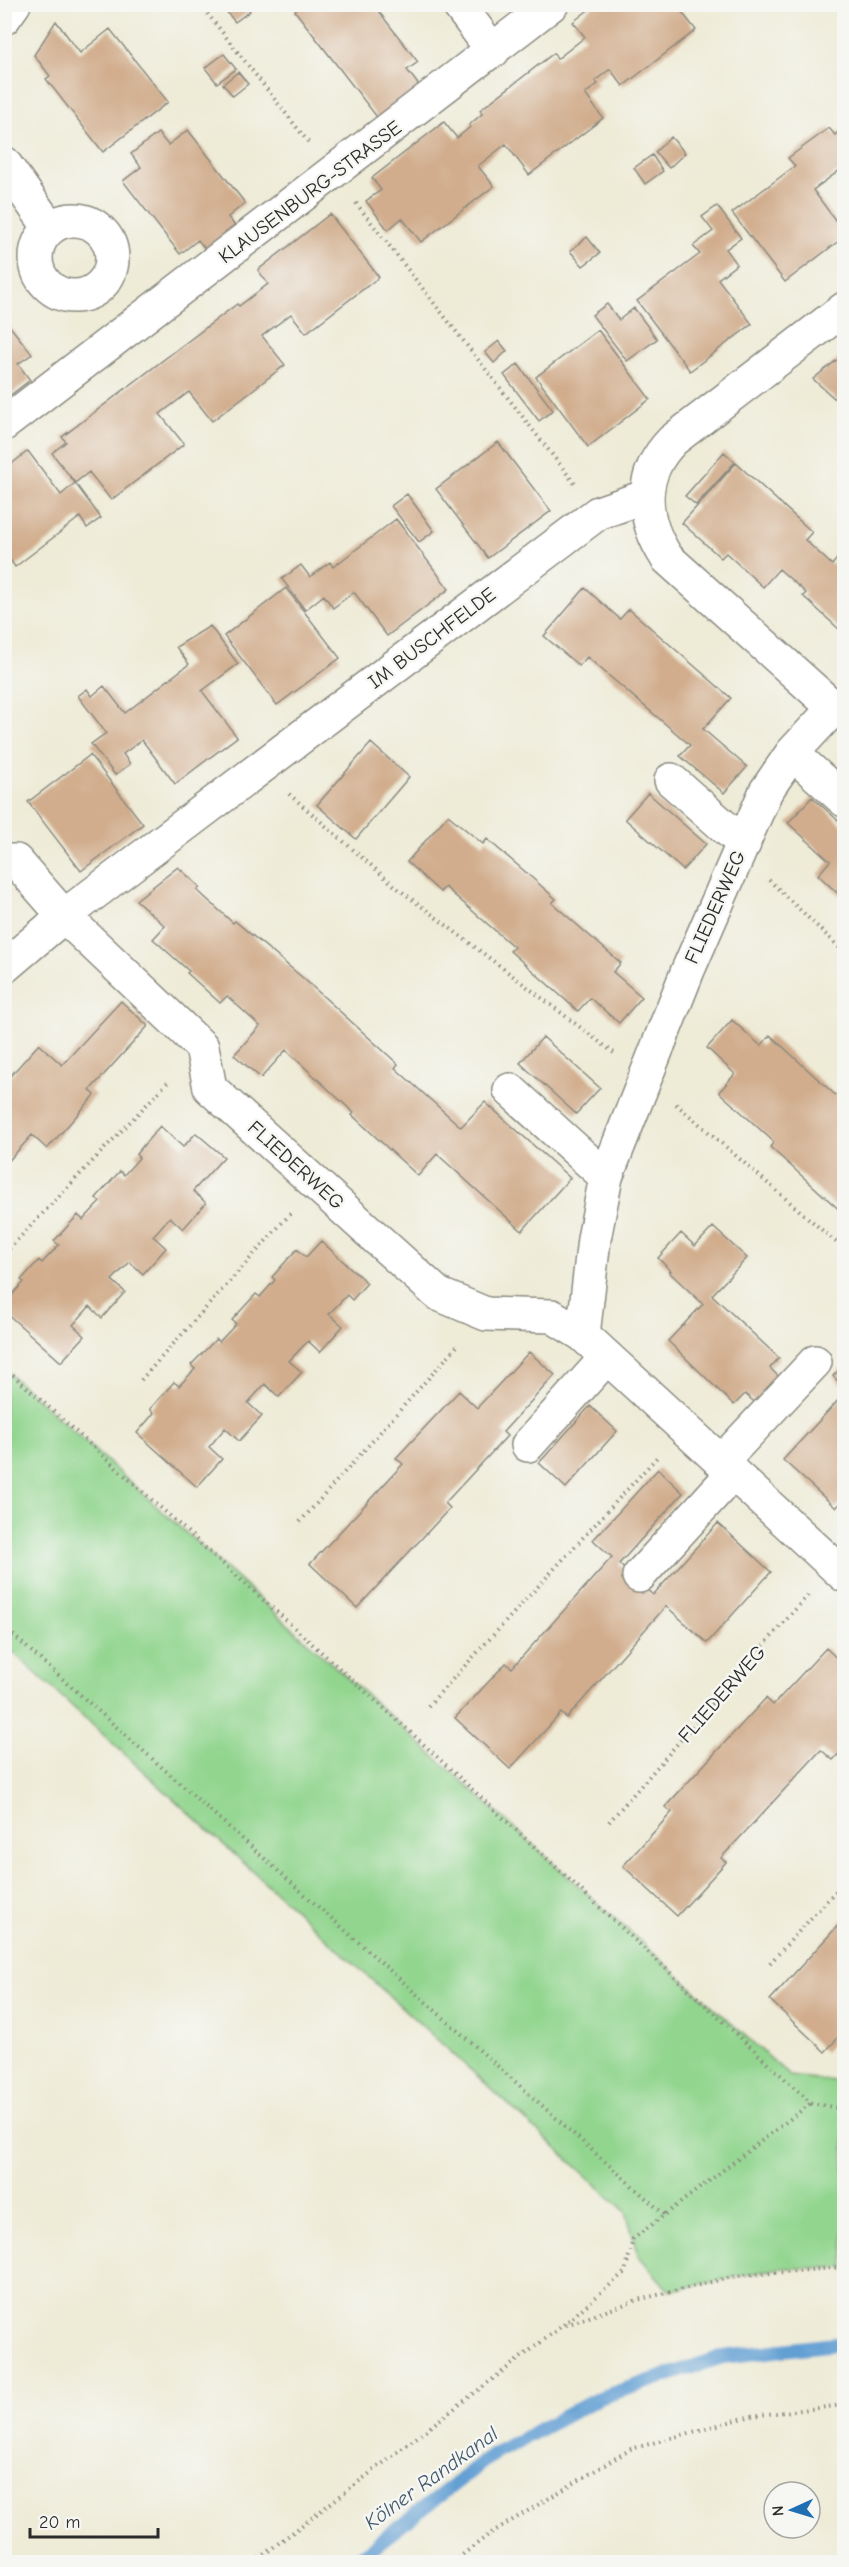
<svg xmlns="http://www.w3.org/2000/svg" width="849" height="2567" viewBox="0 0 849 2567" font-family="'Comic Neue',sans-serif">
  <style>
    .green { fill: #91d58e; stroke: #5e805c; stroke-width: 1.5 }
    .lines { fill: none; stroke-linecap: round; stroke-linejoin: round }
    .stream { stroke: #629fd3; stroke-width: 14 }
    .building { fill: #d1ad8d }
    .minor-casing { stroke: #8c8b81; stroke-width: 36 }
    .path { stroke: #8c8b81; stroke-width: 4; stroke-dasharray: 1.5 4.5; stroke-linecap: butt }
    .minor { stroke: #fff; stroke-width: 33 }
    .labels { text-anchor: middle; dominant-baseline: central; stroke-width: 5; stroke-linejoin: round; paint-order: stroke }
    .street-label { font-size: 20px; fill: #2b2b2b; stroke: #f6f6f2 }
    .water-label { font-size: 21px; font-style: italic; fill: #41596e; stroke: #f6f6f2 }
  </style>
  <rect width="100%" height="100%" fill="#f6f6f2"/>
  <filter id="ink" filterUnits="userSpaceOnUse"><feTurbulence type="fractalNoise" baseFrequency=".0167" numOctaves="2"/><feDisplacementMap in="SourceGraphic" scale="12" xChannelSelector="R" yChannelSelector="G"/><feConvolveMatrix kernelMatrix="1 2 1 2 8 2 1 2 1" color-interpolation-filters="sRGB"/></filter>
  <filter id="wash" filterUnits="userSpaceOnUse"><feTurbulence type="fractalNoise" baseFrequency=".008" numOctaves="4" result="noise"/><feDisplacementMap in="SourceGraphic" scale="24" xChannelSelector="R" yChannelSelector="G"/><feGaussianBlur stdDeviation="1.35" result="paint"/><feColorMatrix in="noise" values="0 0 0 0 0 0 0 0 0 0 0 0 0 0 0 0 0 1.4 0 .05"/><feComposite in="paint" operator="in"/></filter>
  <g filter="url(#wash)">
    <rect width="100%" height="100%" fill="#eeebd7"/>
    <!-- green -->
    <path class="green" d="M4,1369L790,2076L844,2082V2268H779L669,2291L638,2255L626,2212L5,1645Z"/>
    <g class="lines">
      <!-- stream -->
      <path class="stream" d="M354,2562L492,2455L599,2398L722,2357L844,2343"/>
    </g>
    <g id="blocks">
      <!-- building -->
      <path class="building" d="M303,4H373L418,62L407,70L421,88L380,121L295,11Z
        M596,4H689L681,11L696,30L623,86L610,69L595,81L598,84L585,94L603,118L529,175L506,144L478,166L494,186L421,242L402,218L388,230L366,201L381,190L372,178L444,122L457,138L470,127L469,125L482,114L480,110L554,53L557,59L585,37L573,22Z
        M221,5H245L250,11L235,22Z
        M56,21L80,53L110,29L168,102L103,152L46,79L50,76L34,55Z
        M224,54L236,69L217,83L205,68Z
        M238,72L248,84L233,96L223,84Z
        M829,128L835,135L844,128V167L813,190L844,232V237L785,282L732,213L795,166L788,158Z
        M188,130L245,203L228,217L239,231L209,254L198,240L180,254L123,181L141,167L131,154L158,133L168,145Z
        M671,137L685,153L669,168L655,152Z
        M652,155L663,171L645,184L634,168Z
        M717,206L741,238L726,249L737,264L718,279L752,324L690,371L637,301L700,254L693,246L713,231L702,217Z
        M330,214L379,277L306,333L291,314L262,336L285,365L212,421L189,392L160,414L184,444L111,500L89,472L75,483L101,518L87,528L80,517L15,567L5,552V469L28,451L61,495L75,483L52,453L66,442L62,437L237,304L239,306L268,284L258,270Z
        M587,237L600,253L583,266L570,251Z
        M607,304L619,320L634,308L657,339L627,361L592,315Z
        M4,319L32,354L18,364L30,380L4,400Z
        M598,330L650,399L588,447L536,377Z
        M499,341L507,351L494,363L485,352Z
        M842,356L844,358V407L813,379Z
        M518,364L553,410L539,421L504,375Z
        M498,442L551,511L488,558L436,489Z
        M724,452L735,462L696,505L685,496Z
        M736,463L812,532L805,540L832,565L844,550V628L841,631L803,596L806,593L779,569L763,587L726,553L721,558L682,523Z
        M407,494L434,531L419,542L391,506Z
        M396,519L449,589L387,636L354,592L333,608L324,595L305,610L282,579L301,565L310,577L330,562L333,567Z
        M286,588L340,658L277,705L224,636Z
        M585,588L620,619L629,609L731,698L703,729L747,767L724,793L680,756L690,745L587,657L579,666L544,636Z
        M210,626L238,664L202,691L237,737L175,784L142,740L123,754L130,764L115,775L91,744L106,733L78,696L87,689L92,696L104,686L125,713L189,664L176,647Z
        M371,743L409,777L356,839L317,805Z
        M90,755L143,824L81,871L28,802Z
        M648,793L706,844L683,870L625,819Z
        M812,797L844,826V899L818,875L830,861L788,823Z
        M448,815L483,844L487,839L522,869L556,899L552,903L621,963L613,972L642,997L619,1023L590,998L578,1011L510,951L514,947L445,887L440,892L407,862Z
        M178,867L200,887L197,890L233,923L235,921L303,978L398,1064L395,1068L461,1127L485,1102L570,1178L522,1231L437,1154L418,1176L352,1115L354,1113L286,1050L261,1078L234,1055L260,1026L227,996L220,1003L187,973L189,971L153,939L165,926L136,900Z
        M121,1001L148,1026L90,1090L95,1095L47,1149L32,1135L4,1166V1083L39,1044L62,1065Z
        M732,1020L761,1046L770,1035L844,1103V1214L770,1147L774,1142L719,1092L735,1074L707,1048Z
        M543,1037L600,1088L576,1114L520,1063Z
        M160,1126L183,1147L196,1133L224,1157L193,1191L206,1203L183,1229L170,1217L153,1236L166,1248L143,1274L130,1262L112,1280L125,1292L102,1318L90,1306L73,1325L85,1336L61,1362L4,1311V1304L24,1282L21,1280L39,1260L42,1263L59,1245L54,1241L78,1215L83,1220L100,1202L96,1198L120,1171L124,1175L139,1158L136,1154Z
        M713,1227L747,1258L712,1295L779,1358L770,1368L783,1381L759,1406L745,1394L734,1405L668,1341L703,1304L669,1272L671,1271L658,1258L681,1233L695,1246Z
        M321,1241L367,1283L352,1300L347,1295L329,1314L343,1326L320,1352L308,1341L289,1361L302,1372L279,1397L265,1384L248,1403L262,1416L239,1441L225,1428L209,1447L222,1459L197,1487L137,1433L154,1413L150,1409L174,1382L179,1386L195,1369L191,1365L216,1339L219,1342L236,1324L232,1320L256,1294L260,1297L275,1280L272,1277L297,1249L306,1257Z
        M529,1352L555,1375L503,1432L507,1436L445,1503L450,1508L357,1608L310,1564L403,1464L396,1458L459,1391L477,1408Z
        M844,1365V1388L833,1376Z
        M844,1394V1499L836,1508L783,1460Z
        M590,1406L617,1431L566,1488L539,1463Z
        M658,1469L683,1493L619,1564L653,1595L718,1523L771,1572L707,1643L666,1606L567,1718L561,1713L510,1769L455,1718L506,1663L512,1668L612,1557L593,1540Z
        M826,1648L842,1663L844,1661V1748L833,1760L821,1750L721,1858L726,1862L677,1916L623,1866L672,1812L665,1807L766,1698L773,1705Z
        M844,1919V2031L825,2052L770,2000Z"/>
    </g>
  </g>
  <g filter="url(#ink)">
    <use href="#blocks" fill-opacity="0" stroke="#8c8b81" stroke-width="1.5"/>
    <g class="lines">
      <defs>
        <path id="minor" d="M458,4L493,51
          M4,18L14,4
          M4,163L50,228
          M36 258a38 38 0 1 1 76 0a38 38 0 1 1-76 0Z
          M4,424L552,4
          M834,708L667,558C641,518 638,475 673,440L844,309
          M792,753L844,800
          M671,780L744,844
          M4,861H16L64,916L202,1047L210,1088L438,1294L486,1314L552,1316L583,1335L844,1575
          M4,967L64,916L598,513L647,496
          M510,1090L606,1177
          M583,1335L594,1239L606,1177L688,970L766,791L792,753L834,708L844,703
          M528,1445L607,1357
          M721,1462L815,1362
          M639,1576L733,1473"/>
      </defs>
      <!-- minor casing -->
      <use href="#minor" class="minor-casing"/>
      <!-- path -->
      <path class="path" d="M200,4L309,143
        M356,203L575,484
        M289,794L396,887L614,1053
        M769,880L844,952
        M676,1104L844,1249
        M5,1253L168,1082
        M4,1367L407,1729L811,2103L844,2109
        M141,1380L291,1213
        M300,1522L459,1344
        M4,1627L665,2215
        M428,1706L659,1455
        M609,1822L808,1595
        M770,1963L844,1882
        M566,2325L637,2300L736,2276L844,2267
        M254,2562L562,2326L625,2272L633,2239L811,2103
        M453,2562L491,2533L631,2449L751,2416L844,2405"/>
      <!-- minor -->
      <use href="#minor" class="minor"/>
    </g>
  </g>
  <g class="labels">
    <!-- street labels -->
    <g class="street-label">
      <text transform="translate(310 192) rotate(-37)">KLAUSENBURG-STRASSE</text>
      <text transform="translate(432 638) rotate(-37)">IM BUSCHFELDE</text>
      <text transform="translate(715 907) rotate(-66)">FLIEDERWEG</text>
      <text transform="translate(296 1165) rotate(42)">FLIEDERWEG</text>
      <text transform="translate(722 1694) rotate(-49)">FLIEDERWEG</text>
    </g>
    <!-- water labels -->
    <g class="water-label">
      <text transform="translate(431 2478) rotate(-36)">Kölner Randkanal</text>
    </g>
  </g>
  <!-- margin -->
  <rect width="849" height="2567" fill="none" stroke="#f6f6f2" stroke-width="24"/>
  <!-- north arrow -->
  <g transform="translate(792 2510) rotate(266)"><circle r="28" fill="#f6f6f2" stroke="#a5a5a2" stroke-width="1.5"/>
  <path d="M0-4.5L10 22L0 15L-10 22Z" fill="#1f6fb2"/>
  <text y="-9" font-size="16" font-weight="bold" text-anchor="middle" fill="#2b2b2b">N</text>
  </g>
  <!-- scale -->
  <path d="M30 2528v9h128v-9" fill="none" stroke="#2b2b2b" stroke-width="3"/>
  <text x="39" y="2528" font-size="18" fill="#2b2b2b" stroke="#f6f6f2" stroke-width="4.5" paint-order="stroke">20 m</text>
</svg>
